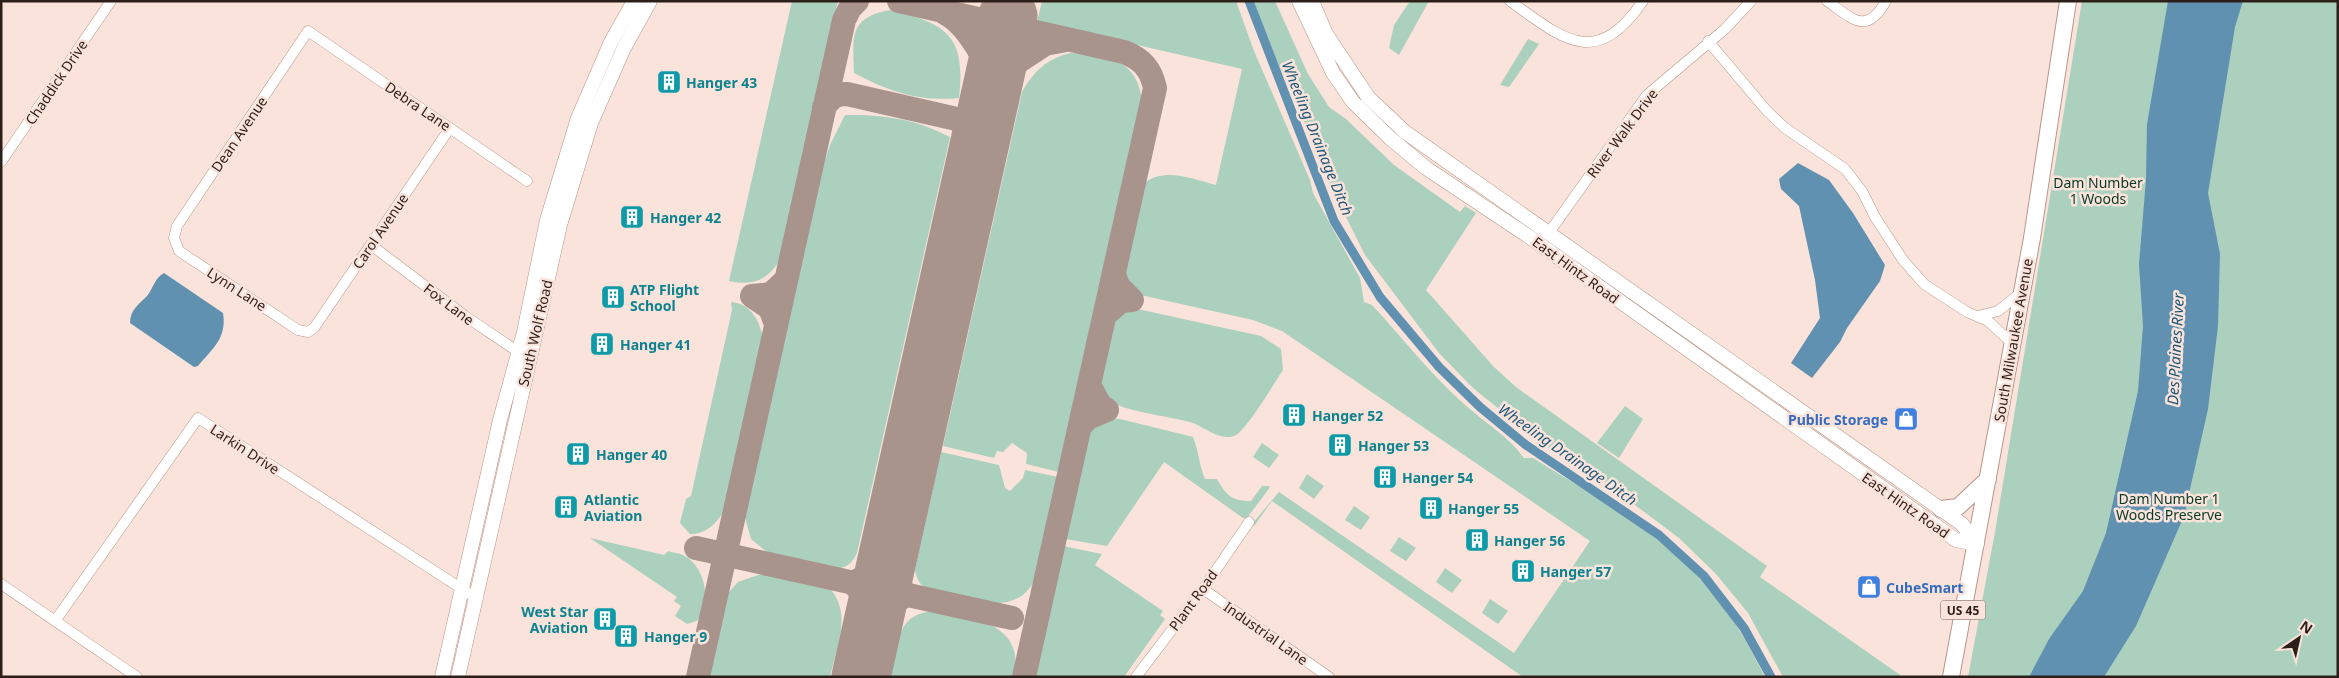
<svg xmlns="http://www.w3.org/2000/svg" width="2339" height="678" viewBox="0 0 2339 678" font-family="'Noto Sans',sans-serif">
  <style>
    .green { fill: #abd0be }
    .water { fill: #6091b1 }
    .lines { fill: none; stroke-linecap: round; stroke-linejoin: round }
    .canal { stroke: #6091b1; stroke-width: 9 }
    .taxiway { stroke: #a8948c; stroke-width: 24 }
    .runway { stroke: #a8948c; stroke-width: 59 }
    .street-casing { stroke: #b99587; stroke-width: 11 }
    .secondary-casing { stroke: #b99587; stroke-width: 15 }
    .primary-casing { stroke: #b99587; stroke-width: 18 }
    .street { stroke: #fff; stroke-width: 10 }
    .secondary { stroke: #fff; stroke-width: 14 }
    .primary { stroke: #fff; stroke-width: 16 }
    .labels { text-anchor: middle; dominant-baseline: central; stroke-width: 5; stroke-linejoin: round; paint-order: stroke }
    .shield { fill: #fae3da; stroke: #6a5953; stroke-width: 1 }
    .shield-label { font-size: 12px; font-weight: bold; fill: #2c1e19 }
    .street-label { font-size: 14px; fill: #2c1e19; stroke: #fae3da }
    .culture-label { font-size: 14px; font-weight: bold; fill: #0d838f; stroke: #fae3da; text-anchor: start }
    .park-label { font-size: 14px; fill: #073927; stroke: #fae3da }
    .shop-label { font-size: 14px; font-weight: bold; fill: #366cbe; stroke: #fae3da; text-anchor: end }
    .water-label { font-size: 15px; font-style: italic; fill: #1c5779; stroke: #fae3da }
  </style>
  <rect width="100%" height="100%" fill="#fae3da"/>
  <!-- green -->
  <path class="green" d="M792,1H838L779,261C767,281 751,286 729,281Z
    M1042,1H1236L1254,51L1310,180L1313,193L1360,278L1364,302L1372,305C1403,338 1430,374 1464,404C1484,422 1508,436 1524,458H1533C1604,502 1684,545 1731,617C1744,636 1754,656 1765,677H1523L1272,501L1254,526L1252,524L1279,492L1514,653L1590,541L1282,331L1253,320L1136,294L1129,288L1124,271L1144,183C1166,167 1192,179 1216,185L1242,69L1037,22Z
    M1254,1H1275L1308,74L1329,107L1346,119L1394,165L1460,212L1465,206L1476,213L1426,290L1494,367L1516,387L1767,566L1760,577L1903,677H1783L1748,613L1716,574L1679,538L1595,475L1557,454L1520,426L1473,388L1439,353L1365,255L1330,185L1293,94L1270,48Z
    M1410,1H1429L1399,55L1389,48L1394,25Z
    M2082,1H2338V677H1968L1995,532Z
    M890,10C948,24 966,36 959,98C919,102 890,92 854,73C853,37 848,18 890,10Z
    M1528,39L1539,44L1509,87L1500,85Z
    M1070,53C1108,54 1139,60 1142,103L1059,472L1026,464L1027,453L1012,443L1003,452L997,451L994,458L943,446L1022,92C1034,71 1047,59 1070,53Z
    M845,115C882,114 917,119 950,137L857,553C852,564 847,567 836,569L768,553L751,539L744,514L816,188L830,145Z
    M731,302C750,303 760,321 763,338L724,511C716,524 706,534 690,534L680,523L686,499L691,496L732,310Z
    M1133,308L1261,336L1281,349L1283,370C1275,382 1247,429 1236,435C1221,443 1204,426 1190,422C1168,416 1118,411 1103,397C1098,385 1108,328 1116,316C1120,310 1126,309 1133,308Z
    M1625,406L1643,419L1619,458L1597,443Z
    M1102,418L1120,419L1193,437C1199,452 1199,465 1205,479H1217C1226,495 1231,501 1251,501L1262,486H1270L1268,490L1247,518H1243L1164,462L1107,546L1065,539L1090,428L1096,420Z
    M1262,443L1279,455L1269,468L1253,457Z
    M941,452L999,465L1005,488L1010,491L1023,478L1025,470L1058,477L1038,573C1019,623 968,598 928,589C919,585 917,579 915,570Z
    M1307,474L1324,486L1314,499L1299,488Z
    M1354,506L1370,517L1361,530L1345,520Z
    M1399,537L1416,548L1406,561L1390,551Z
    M590,538L664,555L668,551C673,553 679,553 683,555C706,566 712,603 697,621L687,624L675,616L681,606L674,601L677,597Z
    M1063,546L1102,554L1095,565L1163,611L1160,615L1165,619L1124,677H1034Z
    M1445,568L1462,580L1452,593L1436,582Z
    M764,573L829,588C853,612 836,648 830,677H707L727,594L738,582Z
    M1490,599L1508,611L1498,624L1482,613Z
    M934,611L993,626C1013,637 1019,655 1014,677H891C898,645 895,614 934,611Z"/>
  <!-- water -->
  <path class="water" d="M2168,1H2243L2235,27L2208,193L2220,254L2218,326L2208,409L2184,516L2136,626L2104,677H2029L2049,639L2083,591L2106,533L2138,391L2143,326L2139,264L2146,179L2147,124Z
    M1798,163L1829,180L1853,213L1885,265L1880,281L1847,328L1840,342L1812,378L1791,363L1820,318L1815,280L1799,206L1781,189L1779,179Z
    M164,273L223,313C227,338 213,348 198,366L194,367L130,323C130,310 139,304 147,296C154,287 154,279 164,273Z"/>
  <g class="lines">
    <!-- canal -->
    <path class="canal" d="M1249,1L1334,221L1380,297L1439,367L1480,407L1526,445L1659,535L1704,576L1744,628L1771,677"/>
    <!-- taxiway -->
    <path class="taxiway" d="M899,1L1124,52C1142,59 1151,69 1155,88L1024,677
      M945,13C969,26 981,55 995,77L1045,44L1066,40
      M824,107C831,98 835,94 847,94L961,120C975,128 977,136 978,152
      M1106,314L1121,301L1132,300L1118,286L1114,274
      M776,324L770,308L752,296L771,294L786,280
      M1081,425L1088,418L1107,410L1100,405L1089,385
      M696,548L1012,618
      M889,550C890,570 893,581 907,595L883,608L873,624C870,606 866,596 853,583L877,570Z
      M698,677L844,20L850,8L857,1"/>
    <!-- runway -->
    <path class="runway" d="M861,677L1008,16"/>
    <defs>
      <path id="street" d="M1510,1C1563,39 1596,70 1643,1
        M1827,1C1853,19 1866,36 1886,1
        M1708,41L1767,111L1785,128L1845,169L1862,191L1875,217L1903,260L1924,284L1967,312L1988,321L2013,344
        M450,128L314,328L308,332L298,330L179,251L174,238L177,226L308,31L527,181
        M1,162L111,1
        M1548,234L1647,95L1725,29L1751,1
        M371,245L465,316L523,355
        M1978,316L1998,311L2022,292
        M1,584L137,677
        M1203,589L1329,677
        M55,621L198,418L476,598
        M1136,677L1203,589L1249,522"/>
      <path id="secondary" d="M1299,1L1333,73L1353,102L1390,138L1426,168L1528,236L1956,540L1977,544
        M1312,1L1326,34L1368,97L1405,132L1962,524L1977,544
        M442,677L500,420L524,332L547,220L578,118L611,42L634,1
        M458,677L560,225L591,123L624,48L650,1"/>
      <path id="primary" d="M1941,509L1958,507L1988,479
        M1951,677L2032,238L2068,1"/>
    </defs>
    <!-- street casing -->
    <use href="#street" class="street-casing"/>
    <!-- secondary casing -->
    <use href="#secondary" class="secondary-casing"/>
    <!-- primary casing -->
    <use href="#primary" class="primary-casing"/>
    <!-- street -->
    <use href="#street" class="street"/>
    <!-- secondary -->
    <use href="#secondary" class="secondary"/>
    <!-- primary -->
    <use href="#primary" class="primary"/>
  </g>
  <!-- icons -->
  <defs>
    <symbol id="building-square" viewBox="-11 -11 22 22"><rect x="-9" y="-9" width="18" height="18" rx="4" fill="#0f9aa8" stroke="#fae3da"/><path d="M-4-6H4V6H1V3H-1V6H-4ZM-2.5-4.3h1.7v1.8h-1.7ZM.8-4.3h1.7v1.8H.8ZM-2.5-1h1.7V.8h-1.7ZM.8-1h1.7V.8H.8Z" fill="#fff"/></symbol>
    <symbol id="shop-square" viewBox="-11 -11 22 22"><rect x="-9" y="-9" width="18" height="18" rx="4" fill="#3f7fe0" stroke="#fae3da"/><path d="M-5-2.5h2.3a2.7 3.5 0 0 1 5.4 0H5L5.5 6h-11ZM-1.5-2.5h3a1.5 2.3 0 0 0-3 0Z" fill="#fff"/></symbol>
  </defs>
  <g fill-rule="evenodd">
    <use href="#building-square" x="655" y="68" width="28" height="28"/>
    <use href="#building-square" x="618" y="203" width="28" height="28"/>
    <use href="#building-square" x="599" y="283" width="28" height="28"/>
    <use href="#building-square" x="588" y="330" width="28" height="28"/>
    <use href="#building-square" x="1280" y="401" width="28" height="28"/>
    <use href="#shop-square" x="1892" y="405" width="28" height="28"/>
    <use href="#building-square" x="1326" y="431" width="28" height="28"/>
    <use href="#building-square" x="564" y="440" width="28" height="28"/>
    <use href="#building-square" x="1371" y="463" width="28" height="28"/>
    <use href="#building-square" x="552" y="493" width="28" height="28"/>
    <use href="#building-square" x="1417" y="494" width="28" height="28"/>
    <use href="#building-square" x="1463" y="526" width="28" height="28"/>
    <use href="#building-square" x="1509" y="557" width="28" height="28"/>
    <use href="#shop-square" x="1855" y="573" width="28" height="28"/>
    <use href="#building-square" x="591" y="605" width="28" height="28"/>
    <use href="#building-square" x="612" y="622" width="28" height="28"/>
  </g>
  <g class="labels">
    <!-- shield labels -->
    <rect class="shield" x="1940.5" y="600.5" width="45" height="19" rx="4"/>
    <g class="shield-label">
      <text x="1963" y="610">US 45</text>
    </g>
    <!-- street labels -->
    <g class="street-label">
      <text transform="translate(56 82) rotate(-56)">Chaddick Drive</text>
      <text transform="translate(418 106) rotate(34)">Debra Lane</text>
      <text transform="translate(1622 133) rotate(-53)">River Walk Drive</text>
      <text transform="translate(239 134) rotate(-56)">Dean Avenue</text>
      <text transform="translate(380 231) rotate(-56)">Carol Avenue</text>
      <text transform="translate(1576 270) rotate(36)">East Hintz Road</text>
      <text transform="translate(237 289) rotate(33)">Lynn Lane</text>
      <text transform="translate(449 304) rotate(37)">Fox Lane</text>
      <text transform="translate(535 333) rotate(-77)">South Wolf Road</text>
      <text transform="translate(2013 340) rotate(-80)">South Milwaukee Avenue</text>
      <text transform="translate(245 449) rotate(33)">Larkin Drive</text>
      <text transform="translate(1906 505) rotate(35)">East Hintz Road</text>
      <text transform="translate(1193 600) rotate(-54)">Plant Road</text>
      <text transform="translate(1266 633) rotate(35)">Industrial Lane</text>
    </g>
    <!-- culture labels -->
    <g class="culture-label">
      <text x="686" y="82">Hanger 43</text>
      <text x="650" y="217">Hanger 42</text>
      <text x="630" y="289">ATP Flight<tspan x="630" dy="16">School</tspan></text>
      <text x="620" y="344">Hanger 41</text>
      <text x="1312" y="415">Hanger 52</text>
      <text x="1358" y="445">Hanger 53</text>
      <text x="596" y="454">Hanger 40</text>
      <text x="1402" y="477">Hanger 54</text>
      <text x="584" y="499">Atlantic<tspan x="584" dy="16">Aviation</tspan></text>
      <text x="1448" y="508">Hanger 55</text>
      <text x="1494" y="540">Hanger 56</text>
      <text x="1540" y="571">Hanger 57</text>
      <text x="588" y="611" text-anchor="end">West Star<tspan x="588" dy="16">Aviation</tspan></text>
      <text x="644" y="636">Hanger 9</text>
    </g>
    <!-- park labels -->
    <g class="park-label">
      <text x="2098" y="182">Dam Number<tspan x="2098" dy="16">1 Woods</tspan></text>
      <text x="2169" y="498">Dam Number 1<tspan x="2169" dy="16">Woods Preserve</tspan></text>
    </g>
    <!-- shop labels -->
    <g class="shop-label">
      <text x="1888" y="419">Public Storage</text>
      <text x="1886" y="587" text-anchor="start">CubeSmart</text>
    </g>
    <!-- water labels -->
    <g class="water-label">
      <text transform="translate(1318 138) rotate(68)">Wheeling Drainage Ditch</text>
      <text transform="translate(2175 349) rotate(-87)">Des Plaines River</text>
      <text transform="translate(1568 454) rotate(35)">Wheeling Drainage Ditch</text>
    </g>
  </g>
  <!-- border -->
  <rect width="2339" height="678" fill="none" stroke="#2c1e19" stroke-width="5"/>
  <!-- north arrow -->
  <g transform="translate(2299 638) rotate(34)" stroke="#fae3da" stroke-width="4" paint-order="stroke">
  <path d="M0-4L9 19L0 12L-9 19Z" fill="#2c1e19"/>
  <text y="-8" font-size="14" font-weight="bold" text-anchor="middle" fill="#2c1e19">N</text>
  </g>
</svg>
